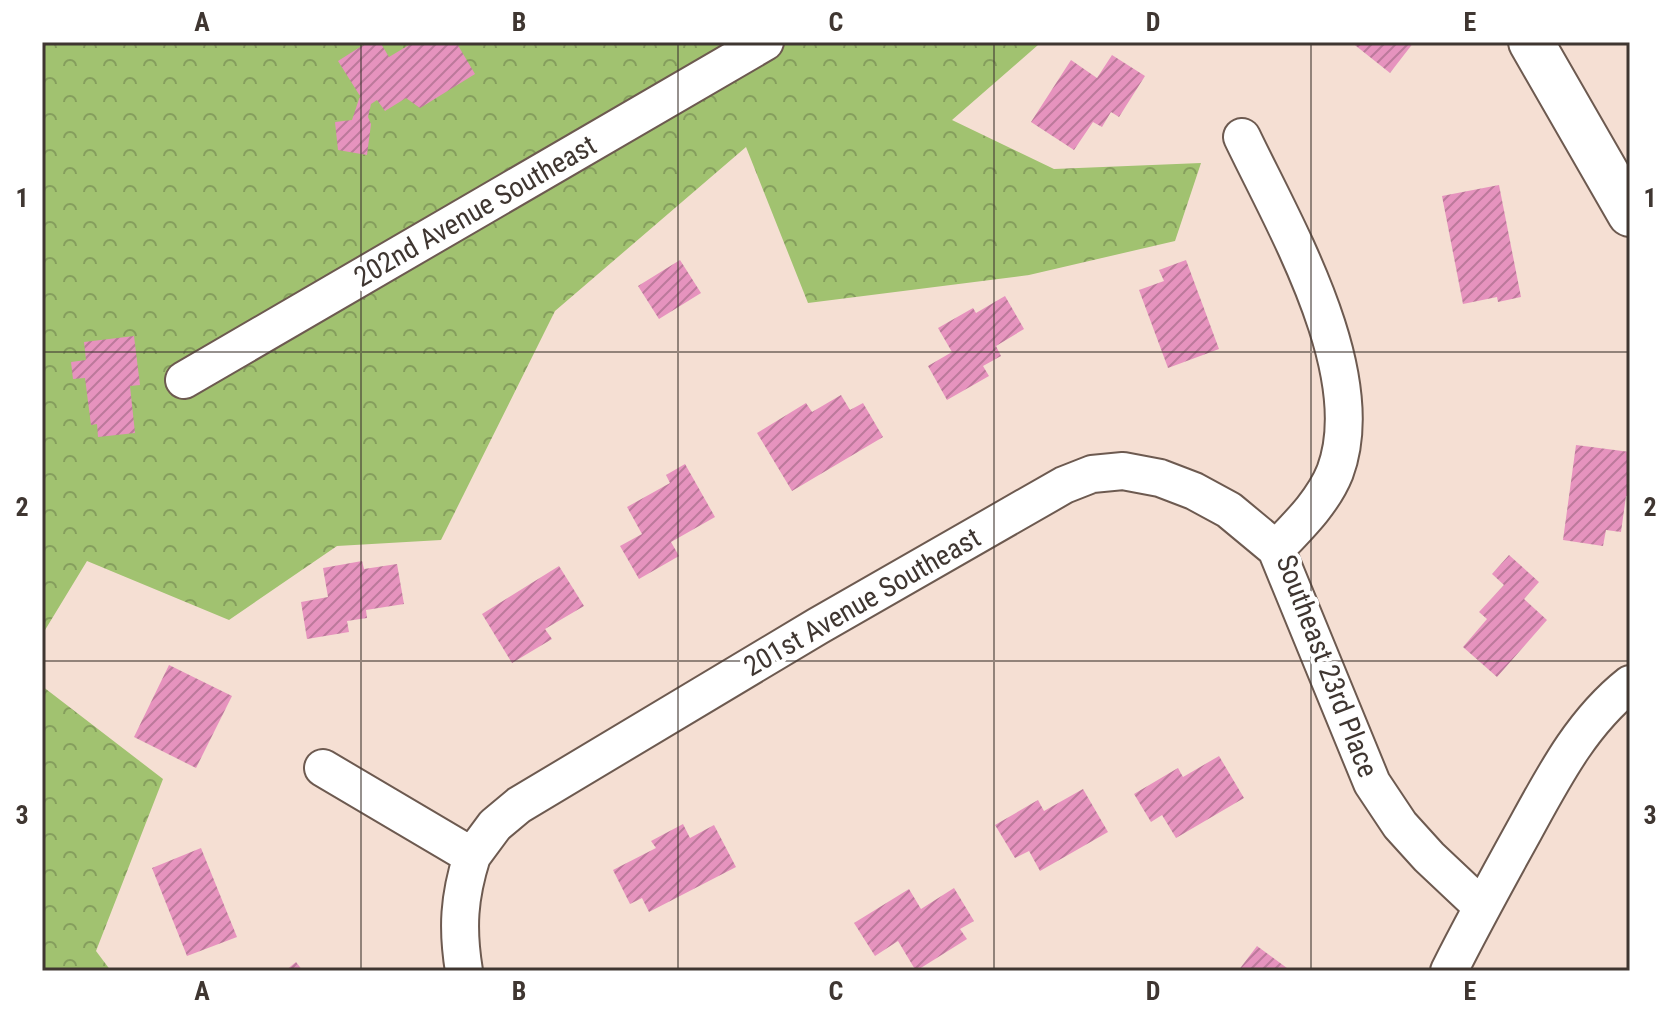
<svg xmlns="http://www.w3.org/2000/svg" width="1672" height="1013" viewBox="0 0 1672 1013" font-family="'Roboto Condensed',sans-serif">
  <style>
    .forest { fill: url(#forest-crowns) }
    .building { fill: url(#building-hatch) }
    .lines { fill: none; stroke-linecap: round; stroke-linejoin: round }
    .street-casing { stroke: #6d5a50; stroke-width: 40 }
    .secondary-casing { stroke: #6d5a50; stroke-width: 48 }
    .street { stroke: #fff; stroke-width: 36 }
    .secondary { stroke: #fff; stroke-width: 44 }
    .grid { fill: none; stroke: #3f3631; stroke-width: 2; stroke-opacity: 0.55 }
    .labels { text-anchor: middle; dominant-baseline: central; stroke-width: 8; stroke-linejoin: round; paint-order: stroke }
    .street-label { font-size: 28px; fill: #3f3631; stroke: #fff }
    .neatline { fill: none; stroke: #3f3631; stroke-width: 3 }
    .grid-label { font-size: 26px; text-anchor: middle; font-weight: bold; fill: #3f3631 }
  </style>
  <defs>
    <pattern id="forest-crowns" width="20" height="18" patternUnits="userSpaceOnUse" patternTransform="scale(2)"><rect width="20" height="18" fill="#a1c270"/><path d="M2 6a3 3 0 1 1 6 0M12 15a3 3 0 1 1 6 0" fill="none" stroke="#859e5d"/></pattern>
    <pattern id="building-hatch" width="6" height="6" patternUnits="userSpaceOnUse" patternTransform="scale(2)"><rect width="6" height="6" fill="#e693be"/><path d="M-1 1l2-2M0 6l6-6M5 7l2-2" fill="none" stroke="#bc799b"/></pattern>
  </defs>
  <rect width="100%" height="100%" fill="#f5dfd3"/>
  <!-- forest -->
  <path class="forest" d="M42,42H1048L1038,45L952,120L1054,169L1201,163L1175,241L1029,275L808,303L746,147L555,311L441,540L337,546L229,620L87,561L42,635Z
    M42,686L163,779L96,951L111,971H42Z"/>
  <!-- building -->
  <path class="building" d="M368,42H380L389,57L414,42H456L475,74L420,108L406,98L385,111L377,100L371,104L368,117L371,124L367,155L338,150L335,122L352,120L360,96L338,61Z
    M1351,42H1414L1390,73Z
    M1112,55L1145,76L1119,117L1111,112L1102,127L1093,122L1074,150L1031,122L1071,60L1097,78Z
    M1499,185L1521,297L1498,302L1497,297L1463,304L1442,196Z
    M680,260L701,293L659,319L638,286Z
    M1186,260L1219,349L1168,368L1139,290L1164,281L1159,270Z
    M1005,296L1024,329L996,346L1001,356L983,366L989,376L947,400L928,366L952,352L938,328L973,308L976,313Z
    M134,336L140,385L130,386L135,433L98,437L97,424L91,425L85,378L73,379L71,362L86,360L84,342Z
    M841,395L850,410L863,403L883,437L792,491L757,433L806,403L812,412Z
    M1576,445L1630,452V496H1626L1621,532L1606,530L1603,546L1563,540Z
    M685,464L715,517L671,542L679,556L639,579L620,546L642,534L627,507L670,483L666,475Z
    M1509,555L1539,582L1524,599L1547,620L1497,677L1463,647L1487,619L1479,612L1504,585L1492,574Z
    M362,561L364,569L397,564L404,604L366,610L367,618L347,621L349,632L307,639L301,602L328,597L323,568Z
    M559,566L584,606L545,629L552,639L512,663L482,614Z
    M169,665L232,696L196,768L134,737Z
    M1219,756L1244,798L1176,838L1162,815L1151,822L1134,794L1178,768L1183,777Z
    M1083,789L1108,832L1040,871L1029,851L1015,858L995,825L1038,800L1044,811Z
    M683,824L690,838L714,825L736,867L649,912L642,898L630,904L613,870L656,848L651,841Z
    M201,848L237,937L187,956L152,868Z
    M954,888L974,921L960,929L967,939L916,971L898,941L875,956L854,923L909,889L921,909Z
    M1257,946L1291,971H1238Z
    M296,962L303,971H285Z"/>
  <g class="lines">
    <defs>
      <path id="street" d="M1242,137C1284,225 1372,373 1335,472C1323,502 1298,526 1276,549
        M184,380L765,42
        M323,768L472,856C459,897 457,928 464,971
        M472,856L495,825L519,805L818,626L1064,485L1092,474L1123,471L1160,478L1194,491L1229,510L1276,549L1372,783L1400,825L1429,857L1481,906
        M1449,971C1473,923 1499,876 1525,829C1554,776 1582,722 1630,684"/>
      <path id="secondary" d="M1531,42L1630,214"/>
    </defs>
    <!-- street casing -->
    <use href="#street" class="street-casing"/>
    <!-- secondary casing -->
    <use href="#secondary" class="secondary-casing"/>
    <!-- street -->
    <use href="#street" class="street"/>
    <!-- secondary -->
    <use href="#secondary" class="secondary"/>
  </g>
  <!-- grid -->
  <path class="grid" d="M361,42V971M678,42V971M994,42V971M1311,42V971M42,352H1630M42,661H1630"/>
  <g class="labels">
    <!-- street labels -->
    <g class="street-label">
      <text transform="translate(475 211) rotate(-30)">202nd Avenue Southeast</text>
      <text transform="translate(862 602) rotate(-30)">201st Avenue Southeast</text>
      <text transform="translate(1327 666) rotate(69)">Southeast 23rd Place</text>
    </g>
  </g>
  <!-- border -->
  <rect width="1672" height="1013" fill="none" stroke="#ffffff" stroke-width="88"/>
  <rect x="44" y="44" width="1584" height="925" class="neatline"/>
  <g class="grid-label">
    <text x="202" y="31">A</text>
    <text x="519" y="31">B</text>
    <text x="836" y="31">C</text>
    <text x="1153" y="31">D</text>
    <text x="1470" y="31">E</text>
    <text x="22" y="207">1</text>
    <text x="1650" y="207">1</text>
    <text x="22" y="516">2</text>
    <text x="1650" y="516">2</text>
    <text x="22" y="824">3</text>
    <text x="1650" y="824">3</text>
    <text x="202" y="1000">A</text>
    <text x="519" y="1000">B</text>
    <text x="836" y="1000">C</text>
    <text x="1153" y="1000">D</text>
    <text x="1470" y="1000">E</text>
  </g>
</svg>
